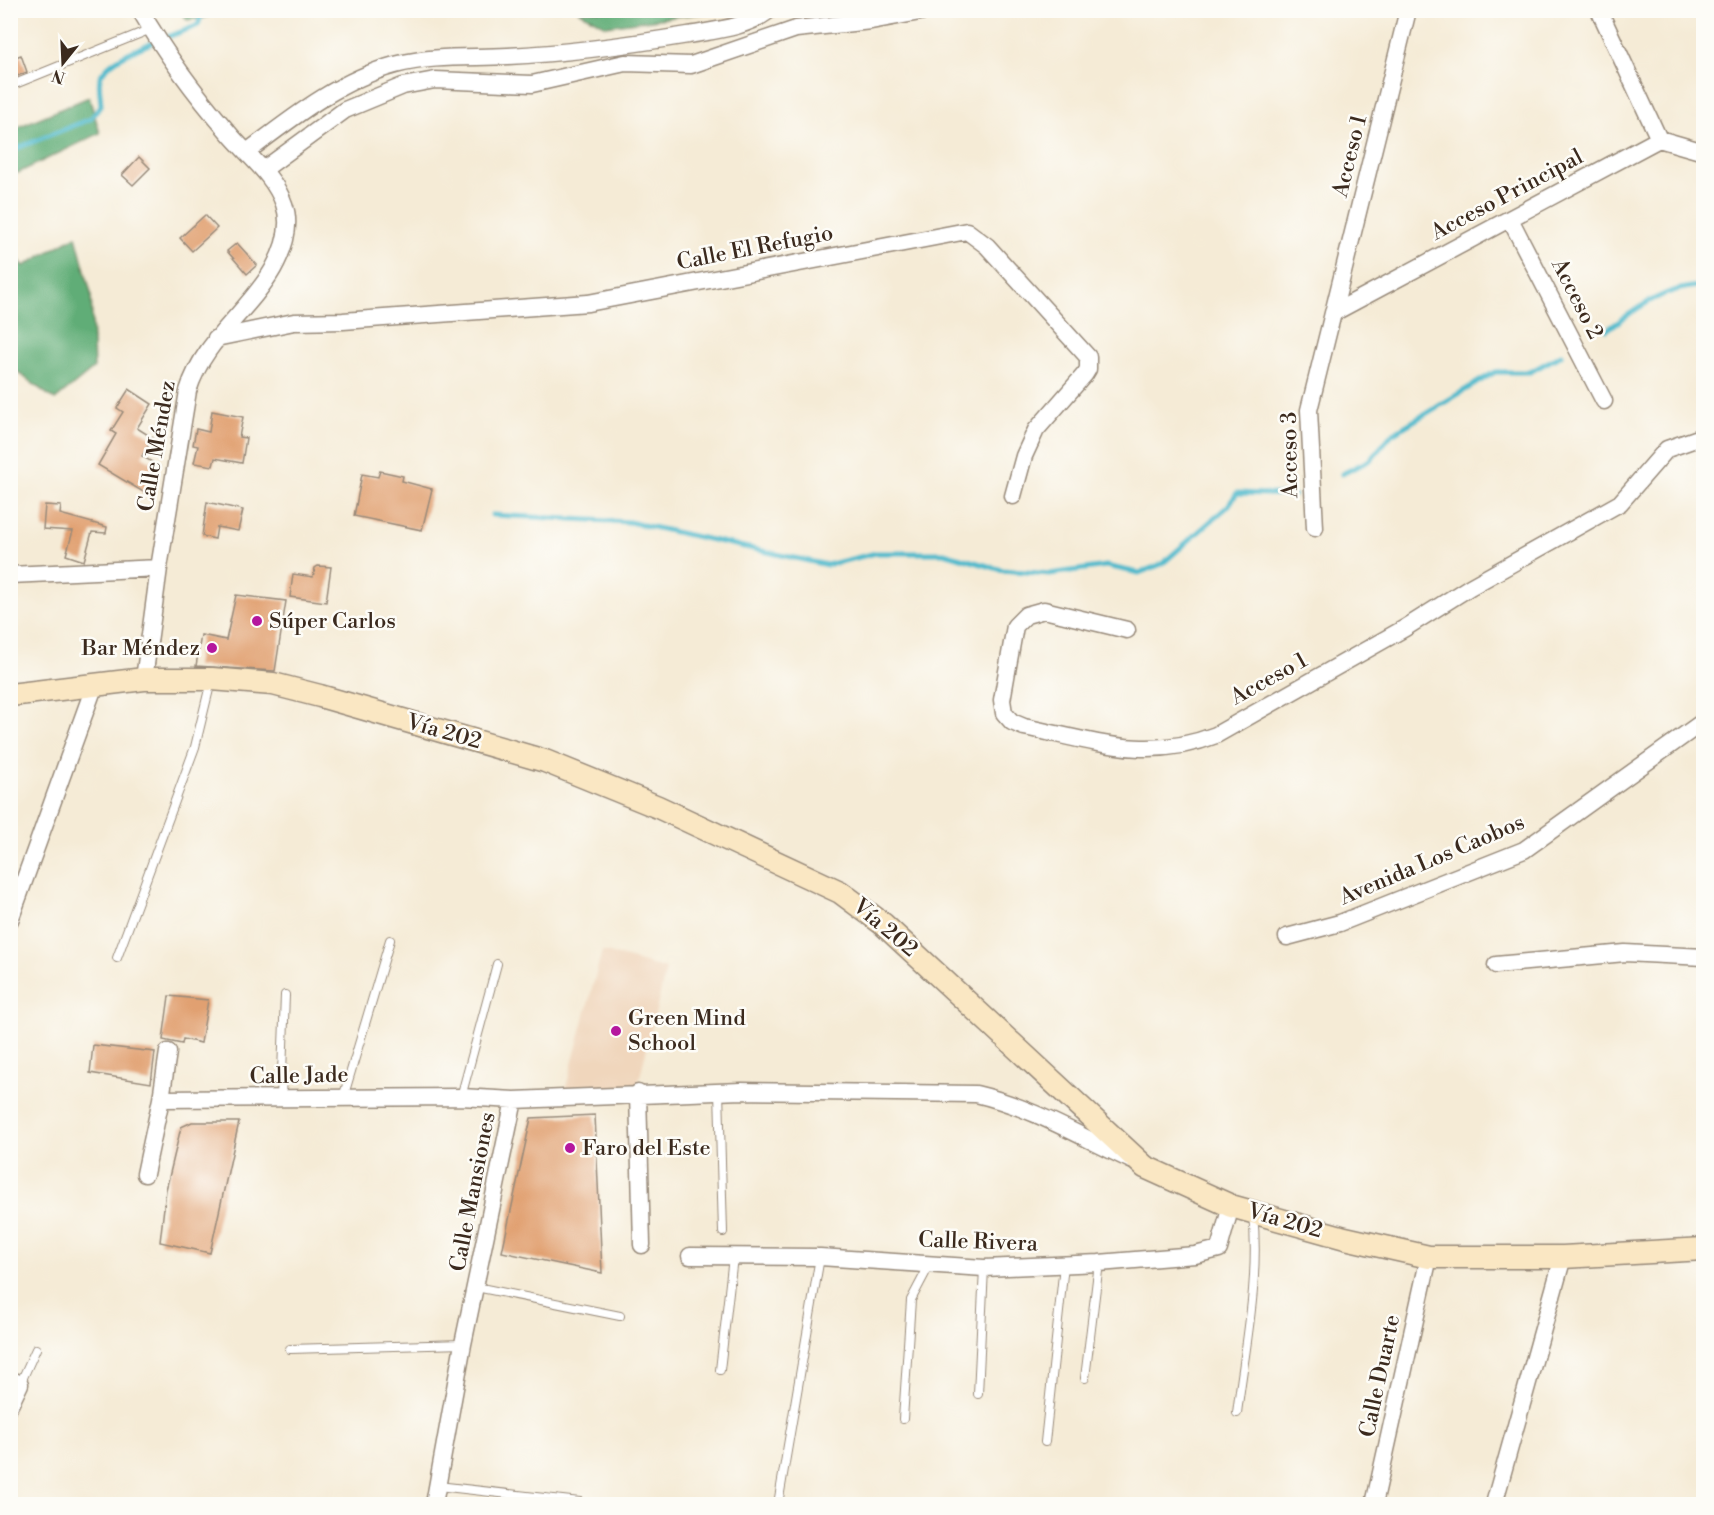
<svg xmlns="http://www.w3.org/2000/svg" width="1714" height="1515" viewBox="0 0 1714 1515" font-family="'Libre Bodoni',serif">
  <style>
    .built { fill: #f0d6bc }
    .forest { fill: #61ad77; stroke: #4e6c4a; stroke-width: 1.5 }
    .lines { fill: none; stroke-linecap: round; stroke-linejoin: round }
    .stream { stroke: #50bacc; stroke-width: 5 }
    .building { fill: #e1a071 }
    .lane-casing { stroke: #988a7a; stroke-width: 10 }
    .street-casing { stroke: #988a7a; stroke-width: 19 }
    .secondary-casing { stroke: #988a7a; stroke-width: 25 }
    .lane { stroke: #fff; stroke-width: 8 }
    .street { stroke: #fff; stroke-width: 16 }
    .secondary { stroke: #fae7c3; stroke-width: 22 }
    .poi-dot { fill: #b5179e; stroke: #fdfcf7; stroke-width: 2 }
    .labels { text-anchor: middle; dominant-baseline: central; stroke-width: 5; stroke-linejoin: round; paint-order: stroke }
    .street-label { font-size: 22px; fill: #3b2a1e; stroke: #fdfcf7 }
    .poi-label { font-size: 22px; fill: #3b2a1e; stroke: #fdfcf7; text-anchor: start }
  </style>
  <rect width="100%" height="100%" fill="#fdfcf7"/>
  <filter id="ink" filterUnits="userSpaceOnUse"><feTurbulence type="fractalNoise" baseFrequency=".0167" numOctaves="2"/><feDisplacementMap in="SourceGraphic" scale="12" xChannelSelector="R" yChannelSelector="G"/><feConvolveMatrix kernelMatrix="1 2 1 2 8 2 1 2 1" color-interpolation-filters="sRGB"/></filter>
  <filter id="wash" filterUnits="userSpaceOnUse"><feTurbulence type="fractalNoise" baseFrequency=".008" numOctaves="4" result="noise"/><feDisplacementMap in="SourceGraphic" scale="24" xChannelSelector="R" yChannelSelector="G"/><feGaussianBlur stdDeviation="1.35" result="paint"/><feColorMatrix in="noise" values="0 0 0 0 0 0 0 0 0 0 0 0 0 0 0 0 0 1.4 0 .05"/><feComposite in="paint" operator="in"/></filter>
  <g filter="url(#wash)">
    <rect width="100%" height="100%" fill="#f5ebd6"/>
    <!-- built -->
    <path class="built" d="M602,951L666,969L636,1093L564,1095Z"/>
    <!-- forest -->
    <path class="forest" d="M180,11H217L204,18L187,20Z
      M578,11H718L606,26Z
      M89,97L100,133L18,173L11,172V130Z
      M76,236L91,293L94,368L55,400L11,367V251L24,266Z"/>
    <g class="lines">
      <!-- stream -->
      <path class="stream" d="M10,151L90,119L101,106C101,98 98,85 100,78C108,53 175,36 198,25L203,10
        M1607,330C1637,308 1666,286 1704,286
        M1342,474L1370,460L1392,434L1495,372H1530L1561,355
        M492,515L629,522L827,565L876,553H944L1002,570L1050,574L1106,566L1139,573L1162,564L1228,506L1237,493L1294,495"/>
    </g>
    <g id="blocks">
      <!-- building -->
      <path class="building" d="M21,55L27,72L10,79V59Z
        M139,157L150,168L133,185L122,175Z
        M205,215L217,228L192,251L180,238Z
        M237,243L257,265L247,274L227,251Z
        M129,389L152,404L137,428L153,438L142,456L160,467L145,493L98,465L116,434L111,431L123,412L117,408Z
        M212,411L243,417L239,437L246,438L242,463L215,458L213,466L194,463L198,446L193,445L196,429L209,432Z
        M380,471L403,476L402,481L432,489L422,530L354,516L362,474L378,477Z
        M207,502L243,510L238,531L217,527L215,539L202,536Z
        M45,505L61,506L60,514L107,527L106,533L92,532L84,561L66,555L73,531L43,529Z
        M318,566L331,567L326,602L290,597L293,574L313,577L315,568Z
        M236,595L286,601L275,671L196,666L201,635L226,640Z
        M169,996L208,1000L201,1043L183,1039L182,1044L163,1040Z
        M93,1045L155,1052L151,1083L90,1073Z
        M595,1115L602,1273L502,1252L531,1118Z
        M192,1122H239L210,1253L160,1242L166,1190L181,1127Z"/>
    </g>
  </g>
  <g filter="url(#ink)">
    <use href="#blocks" fill-opacity="0" stroke="#988a7a" stroke-width="1.5"/>
    <g class="lines">
      <defs>
        <path id="lane" d="M10,86L151,29
          M117,958L195,747L211,681
          M719,1091L723,1232
          M461,1097L497,964
          M281,1098L285,995
          M343,1098L390,940
          M476,1287L620,1316
          M290,1349L463,1344
          M720,1370L733,1257
          M1085,1378L1099,1263
          M20,1384L36,1349
          M978,1394L984,1268
          M1237,1413C1245,1348 1260,1279 1253,1214
          M903,1419L911,1300L930,1264
          M1045,1442L1064,1265
          M438,1486L580,1502
          M10,1504H11
          M778,1504L820,1257"/>
        <path id="street" d="M140,10C165,53 196,95 228,132C247,155 274,175 284,204C292,226 284,249 273,269C247,314 204,339 188,391L159,568L144,679
          M1599,10L1659,139
          M247,152C292,118 339,80 395,65C432,55 470,58 508,56C569,53 628,45 688,35C717,30 746,28 770,10
          M263,170L345,110L403,86L435,80L532,84L625,63L691,65L796,29L871,21L931,10
          M1510,219L1604,401
          M1335,312L1659,139L1704,152
          M216,338L294,322L343,321L588,303L967,231L987,246L1088,357V369L1085,374L1036,430L1024,456L1013,496
          M1315,528L1309,410L1408,10
          M10,575L159,568
          M1127,630L1044,610L1026,615L1015,626L1002,700L1004,713L1012,722L1024,727C1093,741 1148,762 1216,735L1405,628L1470,587L1620,503L1667,449L1704,436
          M10,920L94,687
          M1287,937L1340,923L1524,850L1704,721
          M1496,965L1625,953L1704,957
          M638,1093L642,1245
          M161,1099L168,1052
          M145,1174L161,1099L461,1097L514,1100L741,1091L976,1094C1032,1107 1079,1136 1131,1160
          M690,1256L820,1257L984,1268L1099,1263L1195,1255L1219,1249L1231,1206
          M10,1379L20,1384L10,1405
          M434,1504L463,1344L514,1100
          M1374,1504L1429,1257
          M1494,1504L1563,1257"/>
        <path id="secondary" d="M10,695L144,679H212L273,684L320,696L545,761L658,807L840,892L883,924L1145,1167L1231,1206L1345,1238L1429,1257H1563L1704,1249"/>
      </defs>
      <!-- lane casing -->
      <use href="#lane" class="lane-casing"/>
      <!-- street casing -->
      <use href="#street" class="street-casing"/>
      <!-- secondary casing -->
      <use href="#secondary" class="secondary-casing"/>
      <!-- lane -->
      <use href="#lane" class="lane"/>
      <!-- street -->
      <use href="#street" class="street"/>
      <!-- secondary -->
      <use href="#secondary" class="secondary"/>
    </g>
  </g>
  <!-- markers -->
  <g class="poi-dot">
    <circle cx="257" cy="621" r="6"/>
    <circle cx="212" cy="648" r="6"/>
    <circle cx="616" cy="1031" r="6"/>
    <circle cx="570" cy="1148" r="6"/>
  </g>
  <g class="labels">
    <!-- street labels -->
    <g class="street-label">
      <text transform="translate(1350 156) rotate(-76)">Acceso 1</text>
      <text transform="translate(1507 195) rotate(-28)">Acceso Principal</text>
      <text transform="translate(755 248) rotate(-11)">Calle El Refugio</text>
      <text transform="translate(1577 299) rotate(63)">Acceso 2</text>
      <text transform="translate(157 446) rotate(-80)">Calle Méndez</text>
      <text transform="translate(1290 455) rotate(-91)">Acceso 3</text>
      <text transform="translate(1269 679) rotate(-29)">Acceso 1</text>
      <text transform="translate(444 732) rotate(16)">Vía 202</text>
      <text transform="translate(1432 860) rotate(-23)">Avenida Los Caobos</text>
      <text transform="translate(885 928) rotate(40)">Vía 202</text>
      <text transform="translate(299 1076) rotate(-1)">Calle Jade</text>
      <text transform="translate(473 1192) rotate(-79)">Calle Mansiones</text>
      <text transform="translate(1285 1221) rotate(16)">Vía 202</text>
      <text transform="translate(978 1242) rotate(2)">Calle Rivera</text>
      <text transform="translate(1380 1376) rotate(-78)">Calle Duarte</text>
    </g>
    <!-- poi labels -->
    <g class="poi-label">
      <text x="269" y="621">Súper Carlos</text>
      <text x="200" y="648" text-anchor="end">Bar Méndez</text>
      <text x="628" y="1018">Green Mind<tspan x="628" dy="25">School</tspan></text>
      <text x="582" y="1148">Faro del Este</text>
    </g>
  </g>
  <!-- margin -->
  <rect width="1714" height="1515" fill="none" stroke="#fdfcf7" stroke-width="36"/>
  <!-- north arrow -->
  <g transform="translate(63 63) rotate(198)" stroke="#fdfcf7" stroke-width="4.5" paint-order="stroke">
  <path d="M0-4.5L10 22L0 15L-10 22Z" fill="#3b2a1e"/>
  <text y="-9" font-size="16" font-weight="bold" text-anchor="middle" fill="#3b2a1e">N</text>
  </g>
</svg>
